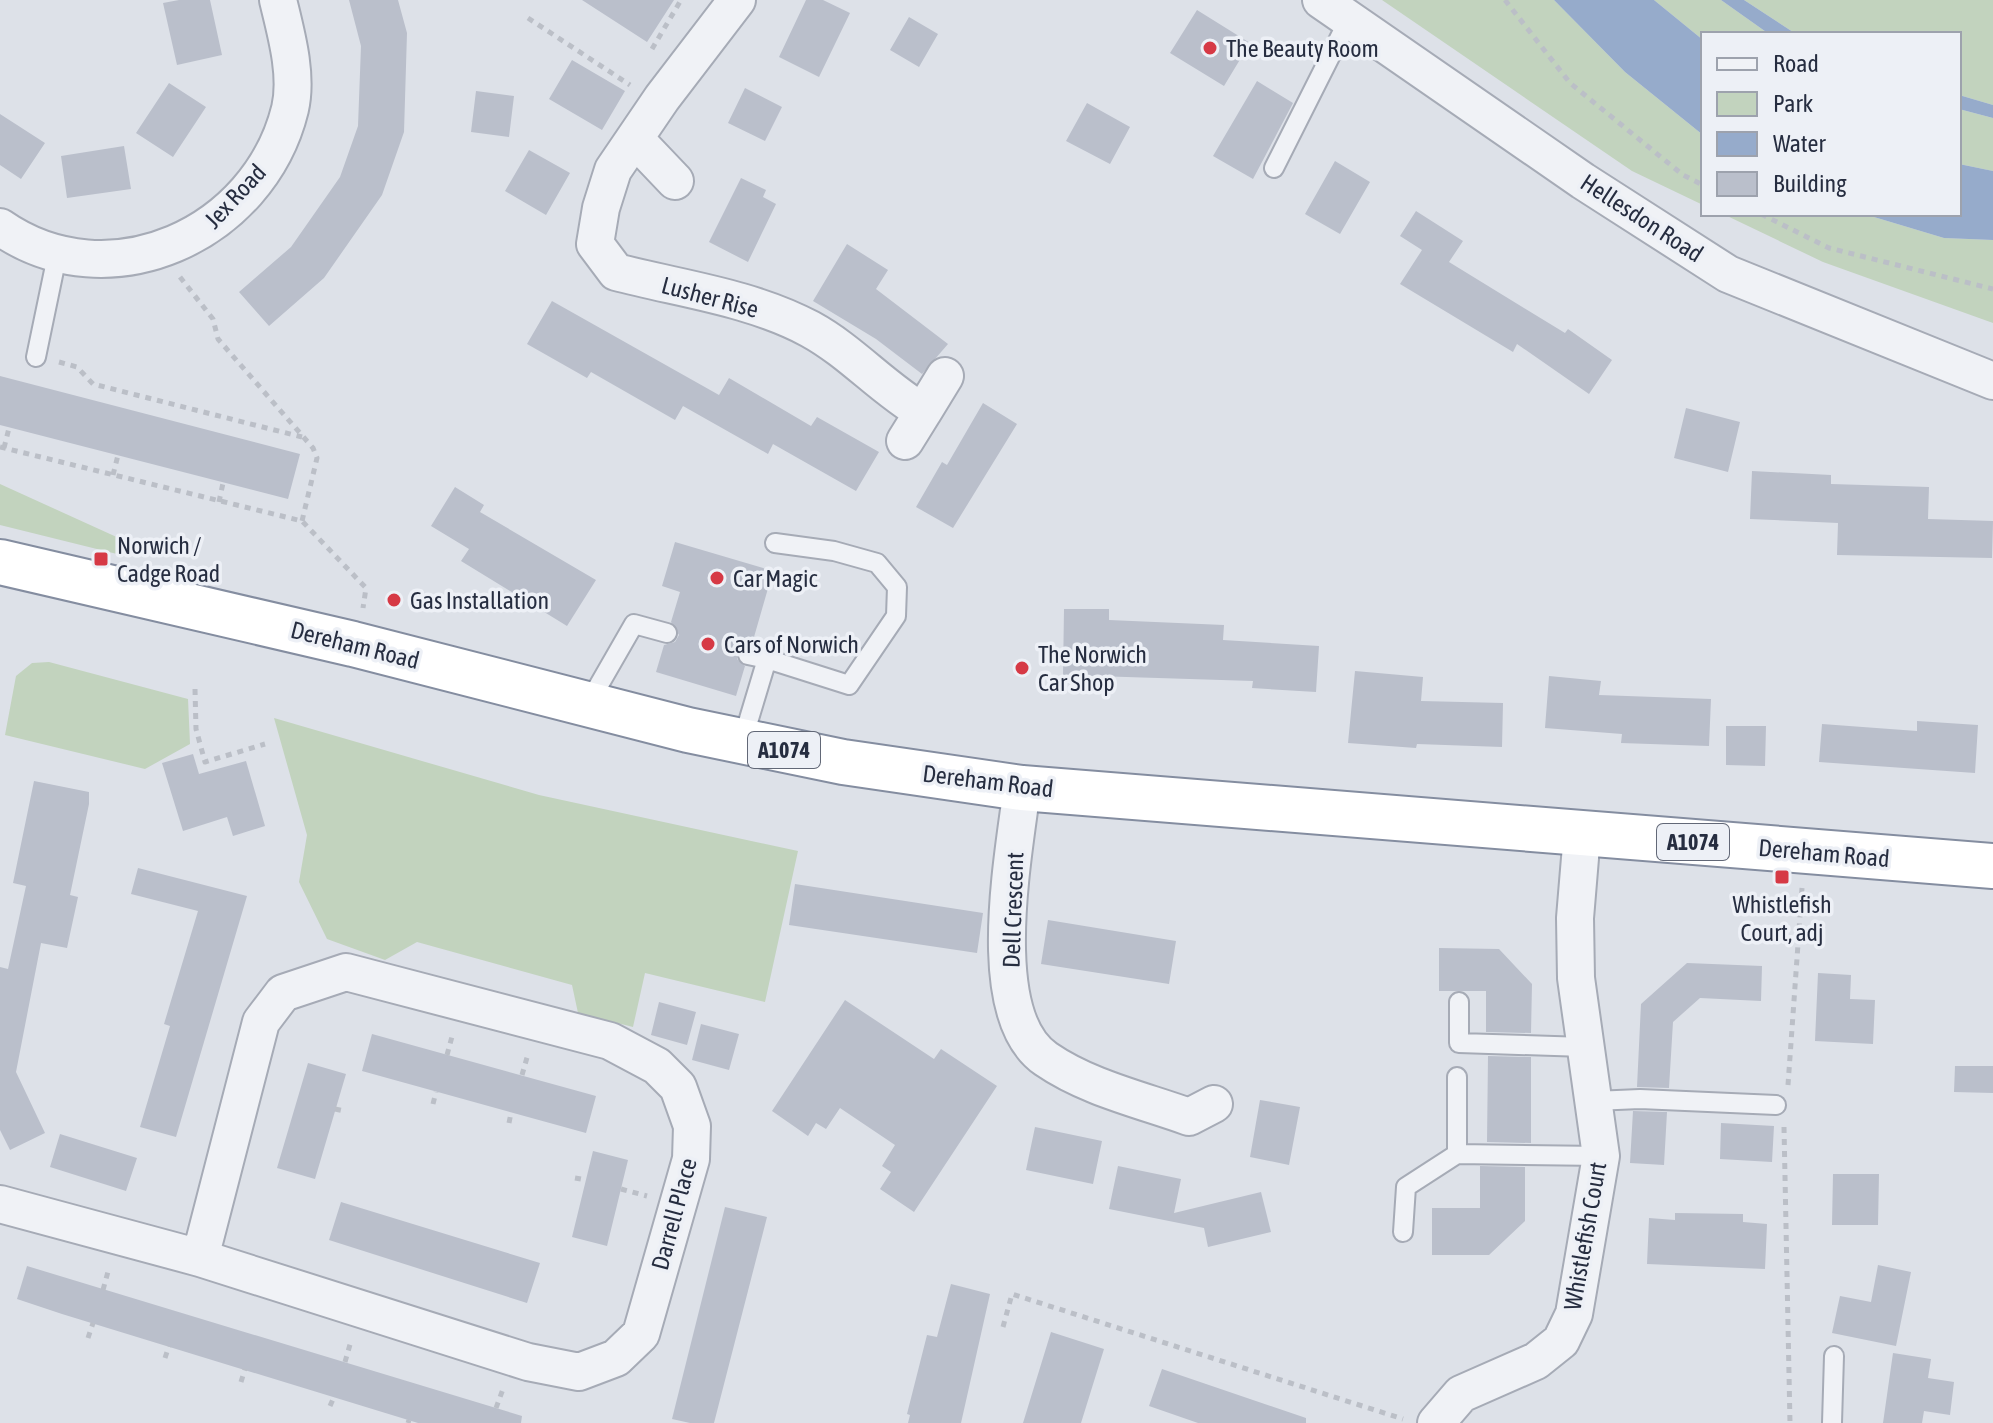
<svg xmlns="http://www.w3.org/2000/svg" width="1993" height="1423" viewBox="0 0 1993 1423" font-family="'Asap Condensed',sans-serif">
  <style>
    .green { fill: #c2d3be }
    .water { fill: #96abcb }
    .building { fill: #babfcb }
    .lines { fill: none; stroke-linecap: round; stroke-linejoin: round }
    .service-casing { stroke: #a6abb6; stroke-width: 22 }
    .minor-casing { stroke: #a6abb6; stroke-width: 40 }
    .trunk-casing { stroke: #848da0; stroke-width: 48 }
    .path { stroke: #bbbfc7; stroke-width: 5; stroke-dasharray: 6 6; stroke-linecap: butt }
    .service { stroke: #f0f2f6; stroke-width: 18 }
    .minor { stroke: #f0f2f6; stroke-width: 36 }
    .trunk { stroke: #fff; stroke-width: 44 }
    .poi-dot { fill: #d63945; stroke: #edf0f6; stroke-width: 3 }
    .labels { text-anchor: middle; dominant-baseline: central; stroke-width: 7; stroke-linejoin: round; paint-order: stroke }
    .shield { fill: #edf0f6; stroke: #626877; stroke-width: 2 }
    .shield-label { font-size: 22px; font-weight: bold; fill: #262d40 }
    .poi-label { font-size: 24px; fill: #262d40; stroke: #edf0f6; text-anchor: start }
    .street-label { font-size: 24px; fill: #262d40; stroke: #edf0f6 }
  </style>
  <rect width="100%" height="100%" fill="#dde1e8"/>
  <!-- green -->
  <path class="green" d="M1382,0H1554L1625,72L1703,135V205L1632,171Z
    M1654,0H1721L1769,34H1703V40Z
    M1744,0H1993V105L1959,95V34H1796Z
    M1959,109L1993,118V171L1959,164Z
    M1723,214H1864L1944,238L1993,240V323L1823,262Z
    M0,484L121,539L117,554L0,525Z
    M49,662L188,699L190,744L145,769L5,735L16,676L32,663Z
    M274,718L539,795L798,851L765,1002L645,973L633,1027L578,1013L572,985L417,942L385,960L327,939L299,882L307,835Z"/>
  <!-- water -->
  <path class="water" d="M1554,0H1654L1703,40V135L1625,72Z
    M1721,0H1744L1796,34H1769Z
    M1959,95L1993,105V118L1959,109Z
    M1959,164L1993,171V240L1944,238L1864,214H1959Z"/>
  <!-- building -->
  <path class="building" d="M179,0H210L222,55L177,65L163,3Z
    M349,0H398L407,33L404,132L382,195L324,278L269,326L239,292L291,247L340,177L358,126L361,46Z
    M582,0H674L647,42Z
    M806,0H823L850,13L819,77L779,57Z
    M1197,10L1250,43L1224,86L1170,53Z
    M909,17L938,34L919,67L890,50Z
    M572,60L625,91L602,130L549,99Z
    M1257,81L1293,103L1253,179L1213,156Z
    M169,83L206,107L173,157L136,133Z
    M745,88L782,107L765,141L728,123Z
    M476,91L514,96L509,137L471,132Z
    M1087,103L1130,127L1110,164L1066,141Z
    M0,114L45,143L21,179L0,165Z
    M124,146L131,189L67,198L61,156Z
    M529,150L570,173L546,215L505,191Z
    M1335,161L1370,182L1340,234L1305,214Z
    M741,178L766,190L763,197L776,204L748,262L709,242Z
    M1416,211L1463,241L1449,262L1565,333L1568,329L1612,360L1589,394L1517,344L1513,352L1400,284L1422,250L1400,236Z
    M847,244L888,270L876,289L948,344L922,374L876,339L813,301Z
    M552,301L719,395L729,378L811,426L817,417L879,452L856,491L773,444L768,454L683,406L675,420L591,372L587,378L527,344Z
    M0,376L300,454L288,499L0,425Z
    M983,403L1017,424L953,528L916,507L942,462L947,465Z
    M1686,408L1740,422L1728,472L1674,458Z
    M1752,471L1831,475V484L1929,487L1928,519L1993,521L1992,558L1837,555L1838,523L1750,519Z
    M455,487L484,505L480,512L596,580L567,626L461,561L469,549L431,526Z
    M675,542L773,571L752,644H744L737,652V659L745,666L736,696L656,672L664,645L675,642L679,635L671,622L680,592L662,586Z
    M1064,609H1109V620L1224,625L1223,640L1319,646L1316,692L1252,688L1253,681L1063,675Z
    M1355,671L1423,677L1421,701L1503,703L1502,747L1417,744L1416,748L1348,743Z
    M1549,676L1601,681L1599,695L1711,699L1709,746L1621,743L1622,734L1545,728Z
    M1917,721L1978,725L1975,773L1819,762L1822,724L1917,731Z
    M1726,726H1766L1765,766L1726,765Z
    M193,754L199,774L246,761L265,826L233,836L227,817L183,831L162,763Z
    M34,781L89,792V804L70,895L78,897L67,948L41,943L16,1072L45,1133L10,1150L0,1130V967L8,969L26,886L13,883Z
    M138,868L247,896L176,1137L140,1127L170,1026L164,1024L198,911L131,894Z
    M795,884L983,913L977,953L789,925Z
    M1048,920L1176,941L1169,984L1041,964Z
    M1439,948L1499,949L1532,984L1531,1033L1486,1032V991H1439Z
    M1687,963L1762,966L1761,1001L1700,998L1673,1022L1669,1088L1637,1087L1641,1004Z
    M1818,973L1851,975L1850,999L1875,1000L1873,1044L1815,1041Z
    M845,1000L934,1059L941,1049L997,1086L914,1212L880,1189L891,1172L882,1166L895,1145L840,1108L826,1129L816,1123L808,1136L772,1111Z
    M659,1002L696,1012L687,1045L651,1035Z
    M701,1024L739,1034L729,1070L692,1060Z
    M372,1034L596,1096L586,1133L362,1071Z
    M1488,1056L1531,1057V1143L1487,1142Z
    M308,1063L346,1074L315,1179L277,1168Z
    M1955,1066H1993V1093L1954,1092Z
    M1260,1100L1300,1107L1289,1165L1250,1157Z
    M1633,1111L1667,1112L1664,1165L1630,1163Z
    M1721,1123L1774,1126L1772,1162L1720,1159Z
    M1035,1127L1102,1141L1093,1184L1026,1170Z
    M60,1134L137,1158L126,1191L50,1167Z
    M593,1151L628,1160L607,1246L572,1237Z
    M1118,1166L1181,1179L1174,1213L1261,1192L1271,1232L1208,1247L1204,1228L1109,1209Z
    M1480,1166L1525,1167V1221L1489,1255H1432V1208H1480Z
    M1833,1174H1879L1878,1225H1832Z
    M341,1202L540,1263L527,1303L329,1240Z
    M725,1207L767,1217L714,1423H690L672,1419Z
    M1675,1213L1743,1214V1222L1767,1224L1765,1269L1647,1264L1649,1218L1675,1220Z
    M1878,1265L1911,1272L1896,1346L1832,1333L1840,1296L1871,1302Z
    M27,1266L522,1416L521,1423H418L62,1314L17,1299Z
    M951,1284L990,1294L961,1423H908L910,1415L907,1414L927,1335L937,1337Z
    M1051,1332L1104,1349L1081,1423H1023Z
    M1893,1353L1931,1359L1928,1378L1954,1382L1950,1415L1924,1411L1922,1423H1883Z
    M1162,1369L1306,1418V1423H1198L1149,1406Z"/>
  <g class="lines">
    <defs>
      <path id="service" d="M1274,168L1349,19
        M36,357L57,256
        M767,659L849,685L896,616L897,587L877,563L834,551L775,543
        M588,704L634,624L667,633
        M742,742L767,659L748,655
        M1459,1002V1043L1585,1047
        M1457,1077V1154L1601,1156
        M1594,1101L1640,1099L1776,1105
        M1403,1232L1406,1187L1457,1154
        M1832,1423L1834,1356"/>
      <path id="minor" d="M737,0L662,98L613,170L601,208L595,244L616,272C681,289 750,297 810,329C852,352 882,388 923,412L945,376
        M1321,0L1583,181L1728,274L1993,381
        M635,139L675,181
        M0,227C109,303 259,235 290,109C298,75 286,33 278,0
        M905,441L923,412
        M1022,788C1014,854 982,1015 1046,1059C1088,1088 1142,1100 1189,1117L1214,1104
        M0,1204L200,1258L528,1362L579,1372L616,1358L641,1334L691,1159L692,1126L678,1087L657,1066L610,1041L346,972L283,993L261,1022L200,1258
        M1436,1423L1461,1394L1536,1361L1561,1341L1574,1314L1601,1156L1576,978L1575,918L1582,834"/>
      <path id="trunk" d="M0,562L353,644L688,730L843,762L1022,788L1993,866"/>
    </defs>
    <!-- service casing -->
    <use href="#service" class="service-casing"/>
    <!-- minor casing -->
    <use href="#minor" class="minor-casing"/>
    <!-- trunk casing -->
    <use href="#trunk" class="trunk-casing"/>
    <!-- path -->
    <path class="path" d="M1505,0L1570,83L1683,175L1703,185
      M528,18L630,85
      M652,49L681,0
      M1761,214L1829,248L1993,289
      M180,277L213,319L218,339L313,448L317,458L302,521
      M59,362L77,367L93,384L302,437
      M0,447L302,521L366,588L363,608
      M4,448L9,428
      M113,475L118,455
      M219,502L223,483
      M195,689L196,729L205,762L265,744
      M447,1055L453,1033
      M522,1075L528,1054
      M1788,1085L1802,888
      M433,1104L436,1092
      M335,1109L344,1111
      M509,1123L511,1113
      M1784,1127L1790,1423
      M575,1178L586,1180
      M621,1189L647,1196
      M103,1290L109,1268
      M1003,1327L1012,1294L1403,1419
      M88,1338L93,1323
      M165,1358L169,1346
      M345,1362L351,1341
      M241,1382L245,1369
      M330,1406L334,1397
      M496,1408L503,1389
      M408,1423L409,1420"/>
    <!-- service -->
    <use href="#service" class="service"/>
    <!-- minor -->
    <use href="#minor" class="minor"/>
    <!-- trunk -->
    <use href="#trunk" class="trunk"/>
  </g>
  <!-- markers -->
  <g class="poi-dot">
    <circle cx="1210" cy="48" r="8"/>
    <rect x="93" y="551" width="16" height="16" rx="4"/>
    <circle cx="717" cy="578" r="8"/>
    <circle cx="394" cy="600" r="8"/>
    <circle cx="708" cy="644" r="8"/>
    <circle cx="1022" cy="668" r="8"/>
    <rect x="1774" y="869" width="16" height="16" rx="4"/>
  </g>
  <g class="labels">
    <!-- shield labels -->
    <g class="shield">
      <rect x="748" y="732" width="72" height="36" rx="6"/>
      <rect x="1657" y="824" width="72" height="36" rx="6"/>
    </g>
    <g class="shield-label">
      <text x="784" y="750">A1074</text>
      <text x="1693" y="842">A1074</text>
    </g>
    <!-- poi labels -->
    <g class="poi-label">
      <text x="1226" y="48">The Beauty Room</text>
      <text x="117" y="545">Norwich /<tspan x="117" dy="28">Cadge Road</tspan></text>
      <text x="733" y="578">Car Magic</text>
      <text x="410" y="600">Gas Installation</text>
      <text x="724" y="644">Cars of Norwich</text>
      <text x="1038" y="654">The Norwich<tspan x="1038" dy="28">Car Shop</tspan></text>
      <text x="1782" y="904" text-anchor="middle">Whistlefish<tspan x="1782" dy="28">Court, adj</tspan></text>
    </g>
    <!-- street labels -->
    <g class="street-label">
      <text transform="translate(235 196) rotate(-47)">Jex Road</text>
      <text transform="translate(1642 218) rotate(33)">Hellesdon Road</text>
      <text transform="translate(710 297) rotate(15)">Lusher Rise</text>
      <text transform="translate(355 645) rotate(14)">Dereham Road</text>
      <text transform="translate(988 781) rotate(7)">Dereham Road</text>
      <text transform="translate(1824 853) rotate(5)">Dereham Road</text>
      <text transform="translate(1013 910) rotate(-88)">Dell Crescent</text>
      <text transform="translate(674 1214) rotate(-75)">Darrell Place</text>
      <text transform="translate(1585 1236) rotate(-80)">Whistlefish Court</text>
    </g>
  </g>
  <!-- legend -->
  <rect x="1701" y="32" width="260" height="184" fill="#edf0f6" stroke="#9da2ad" stroke-width="2"/>
  <rect x="1717" y="58" width="40" height="12" fill="#f0f2f6" stroke="#9da2ad" stroke-width="2"/>
  <text x="1773" y="72" font-size="24" fill="#262d40">Road</text>
  <rect x="1717" y="92" width="40" height="24" fill="#c2d3be" stroke="#9da2ad" stroke-width="2"/>
  <text x="1773" y="112" font-size="24" fill="#262d40">Park</text>
  <rect x="1717" y="132" width="40" height="24" fill="#96abcb" stroke="#9da2ad" stroke-width="2"/>
  <text x="1773" y="152" font-size="24" fill="#262d40">Water</text>
  <rect x="1717" y="172" width="40" height="24" fill="#babfcb" stroke="#9da2ad" stroke-width="2"/>
  <text x="1773" y="192" font-size="24" fill="#262d40">Building</text>
</svg>
